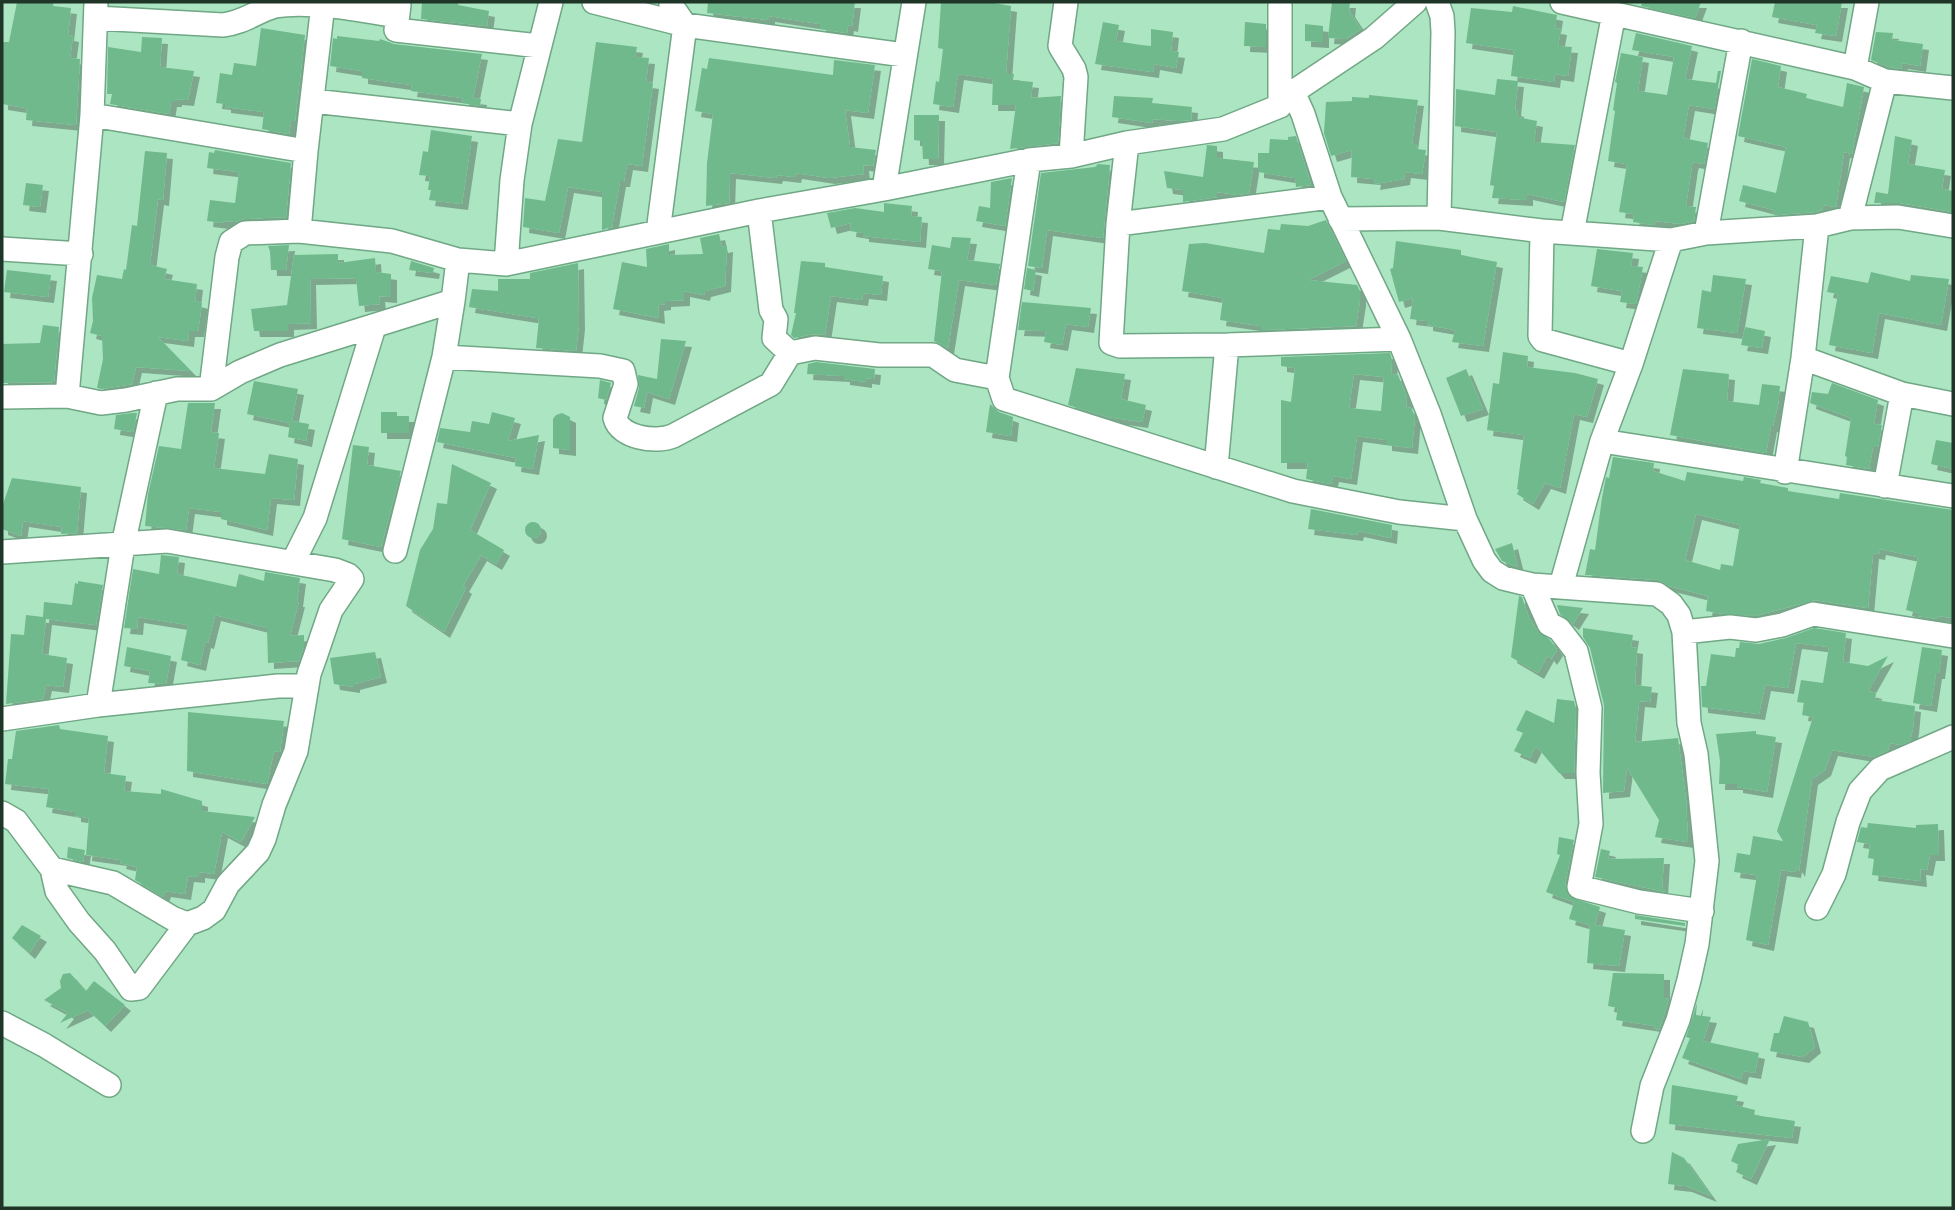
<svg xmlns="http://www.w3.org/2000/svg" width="1955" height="1210" viewBox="0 0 1955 1210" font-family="'Fira Sans',sans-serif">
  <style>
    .building { fill: #6fb98d; fill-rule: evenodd; filter: url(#shadow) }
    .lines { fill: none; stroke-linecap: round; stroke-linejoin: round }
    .minor-casing { stroke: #70a785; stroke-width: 26 }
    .minor { stroke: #fff; stroke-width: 23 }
  </style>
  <defs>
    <filter id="shadow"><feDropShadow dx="6" dy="6" stdDeviation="0" flood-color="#0004"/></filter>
  </defs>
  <rect width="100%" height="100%" fill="#ace5c1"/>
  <!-- building -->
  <path class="building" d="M17,2H54L53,6L71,8L68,35L73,36L70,58L80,59L76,125L26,120L27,108L2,104V42H9Z
    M422,2H459L458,5L489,11L487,26L421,19Z
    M708,2H855L852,26L848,25L847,33L820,29V24L769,16V20L707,13Z
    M941,2H988L1011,6L1006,74H1014L1013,80L1033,82L1031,98L1061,96L1058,143L1010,149L1016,105H992L993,79L958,74L953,107L933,104L936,81L939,82L943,49L938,48Z
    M1332,2H1350L1349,11L1361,29L1346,39L1328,38Z
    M1642,2H1701L1695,18L1641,6Z
    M1775,2H1842L1836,36L1815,33L1817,25L1772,17Z
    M1513,6L1557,15L1555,28L1561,29L1558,46L1572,47L1568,76L1555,74L1554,82L1511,76L1514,50L1466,43L1471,8L1512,12Z
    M1103,22L1119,25L1116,41L1141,45L1151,46V29L1173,32L1171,51L1179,52L1176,68L1154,64L1153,72L1095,64Z
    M1245,22L1266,24V47L1244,46Z
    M1305,24L1323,26V42L1305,41Z
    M261,28L305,35L295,121H291L289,134L262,129L264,112L225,107V104L216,103L220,73L232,75L234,63L256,66Z
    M1876,32L1893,33L1892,40L1923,44L1920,66L1902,63L1901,69L1889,67L1871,60Z
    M1636,33L1692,46L1685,79L1716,83L1718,71H1721L1714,109L1689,105L1683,138L1708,143L1704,164L1693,162L1692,165L1686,206L1696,207L1694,221L1681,224L1655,221L1654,225L1633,222L1634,214L1619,212L1627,164L1608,161L1615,111L1613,110L1617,83L1615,82L1621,53L1643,57L1638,91L1667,95L1674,57L1632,50Z
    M337,36L379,41L380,39L394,44L482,54L473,98L481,99L480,106L462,103L463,98L411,91L412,85L362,78V71L330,66L333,38L337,39Z
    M142,37L162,38L160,67L194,71L188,100L176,99V101H171L169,114L110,104L112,94H107L108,47L141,52Z
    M596,42L637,47L635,57L649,58L646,82L653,83L642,166L627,164L624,181H620L612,227L602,230V192L568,187L559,233L523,227L525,198L545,201L558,139L582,142Z
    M709,58L833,75L834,60L875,65L868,113L845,110L850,147L876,150L873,166L863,165L864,174L829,178L796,173L795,177L777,175L776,178L730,173L729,203L706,206L707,163L713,114L695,111L702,68L707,69Z
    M1752,59L1781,66L1778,87L1807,94L1806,98L1843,107L1847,83L1864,87L1852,154L1844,152L1836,207L1823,205L1822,210L1815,212L1775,215L1773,214L1774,210L1739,201L1743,185L1776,193L1786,147L1738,136Z
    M1497,79L1518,81L1515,110L1518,111L1517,117L1537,121L1534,142L1575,145L1564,202L1527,194V200L1492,198L1494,186L1490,185L1497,132L1455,126L1456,95V89L1495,95Z
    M1369,95L1418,100L1412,144H1417L1416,149L1426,150L1422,174L1405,172L1404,179L1374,184L1375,179L1351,177L1352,150L1331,156L1324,133L1326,102L1352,101V97L1369,98Z
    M1114,96L1153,98L1152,103L1192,107L1191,120L1178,121L1153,119L1152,123L1112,117Z
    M914,115H939L938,159H923L922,141L914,140Z
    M431,130L472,136L462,204L429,200L431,190H428L430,176L419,175L423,151L428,152Z
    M1296,136L1311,185L1296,187L1295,178L1258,172V153H1269L1270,139L1288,140V137Z
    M1895,136L1912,140L1908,164L1945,170L1942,189L1953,191V212L1900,203H1874L1876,192L1888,194Z
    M1207,145L1217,146V158L1254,162L1249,193L1238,195L1217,192V197L1183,202V190L1167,188L1164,171L1203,177Z
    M215,150L291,163L286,217L244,219L235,222L224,221L223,223L207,221L210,200L235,203L239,172L207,168L209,152L214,153Z
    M145,151L167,153L163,200L158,199L150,265L167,269L164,279L197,284L195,301L202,303L198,331H189L188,341L158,337L191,371L136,367L132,384L102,389L97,388L103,359L102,336L90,333L93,321L92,298L97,275L122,279L124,269L126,270L132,225L137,226Z
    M1098,164L1110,165L1103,238L1047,230L1042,268L1028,266L1041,173L1095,167Z
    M1012,178L1005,226L976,221L979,206L990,208L991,182Z
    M26,183L43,185L40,207L23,205Z
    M884,203L912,206L911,216L922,217L920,242L863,236V233L850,231L851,223L831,228L827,213L855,208L884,212Z
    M1326,220L1346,261L1308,280L1357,285L1360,291V300L1356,326L1261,330V326L1220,320L1223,298L1182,291L1189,244L1205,243L1264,253L1268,229L1280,230L1281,224L1308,226Z
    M719,234L722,247L727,246L725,286L705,291L704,295L684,291V300L665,301V304L658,305L659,318L613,309L622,262L647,267L646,249L669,244V255L703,254L700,238Z
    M952,237L971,238L967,260L1000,264L996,285L959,280L948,348L934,341L942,271L928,269L932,245L950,248Z
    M1396,241L1461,250V255L1497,262L1483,346L1452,342L1455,330L1427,325V321L1410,319L1413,298L1399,302L1390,269L1393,268Z
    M289,245L286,270H271L270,251L268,246Z
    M1597,249L1633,253L1631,266L1643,267L1636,304L1620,302L1622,291L1591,286Z
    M338,254V263L375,258L376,272L391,274V297L379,296L380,304L359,306L356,278L310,279L311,323L288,324V331H254L251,309L287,305L294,255Z
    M411,261L434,268L433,273L409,270Z
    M801,261L825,263V267L883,276L881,295L863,293L862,300L831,296L825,335L813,334L794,338L791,335L796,313H794Z
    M578,263L579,324L576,351L536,348L539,319L537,318L469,307L472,289L498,291V279H530V273Z
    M1027,268L1036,270L1033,291L1024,289Z
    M7,270L51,275L48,297L4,292Z
    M1871,272L1910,281L1911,275L1949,279L1941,325L1879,313L1872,353L1829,345L1838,294L1827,292L1831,276L1868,283Z
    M1713,275L1746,279L1737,333L1697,328L1702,290L1711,292Z
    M1022,302L1091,308L1088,327L1066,324L1062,345L1044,342L1046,331L1018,330Z
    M43,325L59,327L54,382L2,383V344L40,343Z
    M1745,327L1765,331L1762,348L1741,345Z
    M661,339L686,341L669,399L647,392L644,408L634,406L639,388L638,375L657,379Z
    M1503,352L1528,356L1527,367L1575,373L1598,379L1587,417L1574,414L1560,488L1545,483L1533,504L1517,494L1519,490L1517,489L1524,435L1487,430L1493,383L1499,384Z
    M1390,353L1392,360L1391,374L1398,375L1407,398L1406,407L1411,408L1415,416L1412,448L1386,445V440L1357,436L1351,479L1333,476L1331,484L1306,479L1308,463H1281V400L1291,402L1295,368L1281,366V357ZM1354,374L1384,377L1381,411L1349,408Z
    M816,362L875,369L874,379L866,378V382L844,379V376L807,374L808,364Z
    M1076,368L1125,374L1121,399L1146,405L1142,422L1108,417L1068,405Z
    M1466,369L1483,409L1461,416L1446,378Z
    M1683,369L1729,374L1727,401L1759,405L1762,384L1780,386L1778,405L1773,426H1771L1766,453L1670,435Z
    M600,380L611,383L606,400L598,398Z
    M254,381L298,389L292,421L309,424L306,441L288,437L290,423L247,414Z
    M1832,383L1878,400L1874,424L1882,425L1878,447H1873L1869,469L1846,465L1847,457L1845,456L1851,418L1810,403L1812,392L1828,394Z
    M188,403H215L211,432L219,433L214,468L265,474L269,454L298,459L294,500L271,498L267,530L221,519V512L189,508L186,530L145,526L148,494L159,446L181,449Z
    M990,404L999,412L1013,417L1011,436L986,432Z
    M381,412H397V416H409V433H381Z
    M492,412L515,418L508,441L539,435L533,469L515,466L516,458L437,442L440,428L470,432L472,421L489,424Z
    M133,413H137L133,432L114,429L116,415Z
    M562,413L570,417V450L553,448V419L556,415Z
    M1936,440L1953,443V469L1931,464Z
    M353,445L369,447L367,465L401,471L381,547L342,539Z
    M1613,457L1654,463L1653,471L1685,481L1687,472L1743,481L1744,477L1761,480L1760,483L1788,488V491L1839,499L1840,493L1953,510V618L1938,616V619L1918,616V613L1906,610L1918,557L1880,549L1879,554L1873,553L1868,608L1815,600L1755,616L1724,614L1706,611L1708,596L1669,586L1659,580L1585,575L1590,549L1595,550L1602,498L1606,477L1609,478ZM1696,514L1740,525L1733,566L1721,564L1720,570L1685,560Z
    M452,464L491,483L470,530L504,550L496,564L481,555L463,586L466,588L444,632L406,606L420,550L433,529L437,503L447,504Z
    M12,478L81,487L77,533L61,534L62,527L23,521L21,536L2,529V507Z
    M1311,509L1392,525L1391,538L1358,531L1357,535L1308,529Z
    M525 530a8 8 0 1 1 16 0a8 8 0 1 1-16 0Z
    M1512,543L1518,567L1502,561L1495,549Z
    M161,555L179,557L177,574L236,587L239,574L264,581L265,572L300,578L297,601H299L290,636L304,635V646L299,661L268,663L267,628L215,615L208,643L205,642L200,665L181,660L188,625L138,617L137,629L124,628L133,569L159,574Z
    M78,581L103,585L96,625L46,619L42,654L67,658L63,687L46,685L43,699L6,704L11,634L24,635L26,615L43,617L44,602L72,605L75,583L78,584Z
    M1519,596L1522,597L1529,618L1537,630L1550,640L1557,650L1551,659L1548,655L1538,673L1511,657Z
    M1557,605L1583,608L1573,624L1560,614Z
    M1583,628L1633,635L1631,647L1637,648L1635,685L1652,687L1650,702L1639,701L1635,742L1678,738L1686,800L1688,842L1655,837L1659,820L1627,768L1624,791L1603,793L1604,705L1590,648L1583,637Z
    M1814,628L1846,633L1843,662L1868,666L1888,656L1868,691L1876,693L1875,700L1915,706L1913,728L1910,741L1901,745L1890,743L1888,750L1874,757L1832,750L1825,770L1812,779L1799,871L1796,866L1795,872L1781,870L1768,945L1746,940L1757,875L1734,872L1737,853L1750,855L1753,836L1783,841L1777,831L1813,717L1802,715L1804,703L1797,702L1801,680L1823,683L1829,647L1796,643L1788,688L1765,685L1759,714L1702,707L1701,686H1706L1711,654L1735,657L1736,648H1739L1740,642L1759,644L1786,638Z
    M127,647L171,656L166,684L148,683L150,671L124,666Z
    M1922,647L1942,650L1939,673H1936L1931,706L1913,703Z
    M375,652L381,677L354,684V687L334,684L330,658Z
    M1557,699L1574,701L1576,709L1574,773H1559L1536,746L1530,758L1514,751L1523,733L1516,730L1526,710L1554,723Z
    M188,712L284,721L280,752L274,751L267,784L187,771Z
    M59,725L60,729L108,736L104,773L126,776L124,791L161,794V789L202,801V811L255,817L241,842L222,832L214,874L199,872V877L188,876L185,894L165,891L163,897L135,880L137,867L120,863L121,860L86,855L89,818L75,816V812L46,807L49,789L5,784L8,759H12L16,731Z
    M1756,731V734L1776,737L1767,792L1737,787V784H1719L1720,761L1716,734Z
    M1868,823L1916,828V825L1938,824L1939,855H1930L1927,870L1920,869L1921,881L1872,875L1874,859L1868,858L1870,844L1857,842L1861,827L1867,828Z
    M1559,837L1574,840L1565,884L1569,897L1600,907L1595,925L1625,930L1619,966L1587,963L1590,925L1569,919L1574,902L1546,892L1560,855L1557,854Z
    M68,847L85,850L83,862L67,858Z
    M1601,849L1610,851L1608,859L1664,858L1662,889H1666V892L1595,877Z
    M1635,915L1685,923V926L1635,919Z
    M22,925L41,936L29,953L12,938Z
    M70,973L86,991L94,981L125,1005L105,1026L88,1010L60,1023L68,1013L44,1000L61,988L60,981L63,974Z
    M1613,973L1664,974V998L1669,999L1659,1030L1654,1028L1655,1026L1616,1020L1618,1008L1608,1006Z
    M1697,1003L1696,1015L1711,1017L1703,1041L1759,1053L1755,1073L1743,1071L1741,1079L1682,1058L1690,1038L1693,1039L1686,1037Z
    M1784,1016L1808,1022L1815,1047L1803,1057L1770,1051L1774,1033H1779Z
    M1672,1085L1738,1096L1735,1105L1755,1110L1754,1115L1795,1121L1792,1138L1669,1124Z
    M1770,1139L1751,1179L1736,1172L1739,1165L1731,1161L1738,1144Z
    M1672,1152L1684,1158L1711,1196L1686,1186L1668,1184Z"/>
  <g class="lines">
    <defs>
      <path id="minor" d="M594,2L685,25L904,55
        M1066,2L1060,46L1074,69L1076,77L1071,156
        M1280,2V106
        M1437,2L1442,16L1443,32L1439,218
        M1562,2L1855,68L1885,81L1953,88
        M399,5L396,30L539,46
        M96,18L223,25C243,23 257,11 275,6C308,0 362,10 397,16
        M1855,68L1867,2
        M1293,92L1303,114L1330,197L1399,339L1429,414L1465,519L1484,560L1492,571L1503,578L1532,585L1657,594L1671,604L1679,615L1684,632L1689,723L1696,754L1707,861L1697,944L1689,980L1678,1020L1652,1086L1643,1131
        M313,101L520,124
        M92,115L306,151
        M1127,143L1118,224L1111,343L1120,346L1227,345L1399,339
        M884,189L914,2
        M759,211L771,310L776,319L774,338L790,353
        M1850,218L1885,81
        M1340,219L1439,218L1542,231L1671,240L1706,233L1817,226L1850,218L1898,217L1953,226
        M1118,224L1330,197
        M299,231L306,151L323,4
        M1542,231L1540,336L1543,340L1631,364
        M658,232L685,25L671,5V2
        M1572,233L1614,13
        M1706,233L1741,41
        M2,249L81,254
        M506,264L512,180L520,124L551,2
        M444,357L600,366L623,371L626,384L615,418C620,438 656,443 673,436L771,384L790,353L815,348L879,355H933L955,370L997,378L1004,399L1293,491L1399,512L1465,519
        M1803,358L1902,394L1953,404
        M997,378L1029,160
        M211,389L227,257L231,242L245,233L299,231L392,241L458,260
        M67,396L92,115L96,2
        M2,397L67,396L101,403L126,400L177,389H211L240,372L280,355L453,301L458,260L506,264L759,211L884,189L1029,160L1071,156L1127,143L1223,129L1280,106L1293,92L1374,38L1415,2
        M1602,441L1953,496
        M1216,467L1227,345
        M1785,472L1803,358L1817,226
        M1885,486L1902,394
        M395,551L444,357L453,301
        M2,552L167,541L335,570L348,575L352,579L331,610L315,657L309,674L296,751L274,805L264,839L258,852L228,884L214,910L203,918L187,924L172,918L113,883L52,869L16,821L2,813
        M293,562L315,518L374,327
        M1532,585L1549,624L1559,629L1576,651L1590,708L1588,773L1591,824L1579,887L1639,902L1702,911
        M1561,586L1602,441L1631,364L1671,240
        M1684,632L1730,627L1756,630L1782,625L1813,614L1953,636
        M98,705L123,545L156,393
        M2,719L98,705L278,686H307
        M52,869L57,891L79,922L105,951L131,989L139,988L187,924
        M1817,908L1834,874L1848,822L1860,791L1880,769L1953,737
        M2,1023L44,1045L109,1085"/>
    </defs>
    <!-- minor casing -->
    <use href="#minor" class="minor-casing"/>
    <!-- minor -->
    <use href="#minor" class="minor"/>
  </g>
  <!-- border -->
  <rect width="1955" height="1210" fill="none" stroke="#1e3527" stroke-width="7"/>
</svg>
